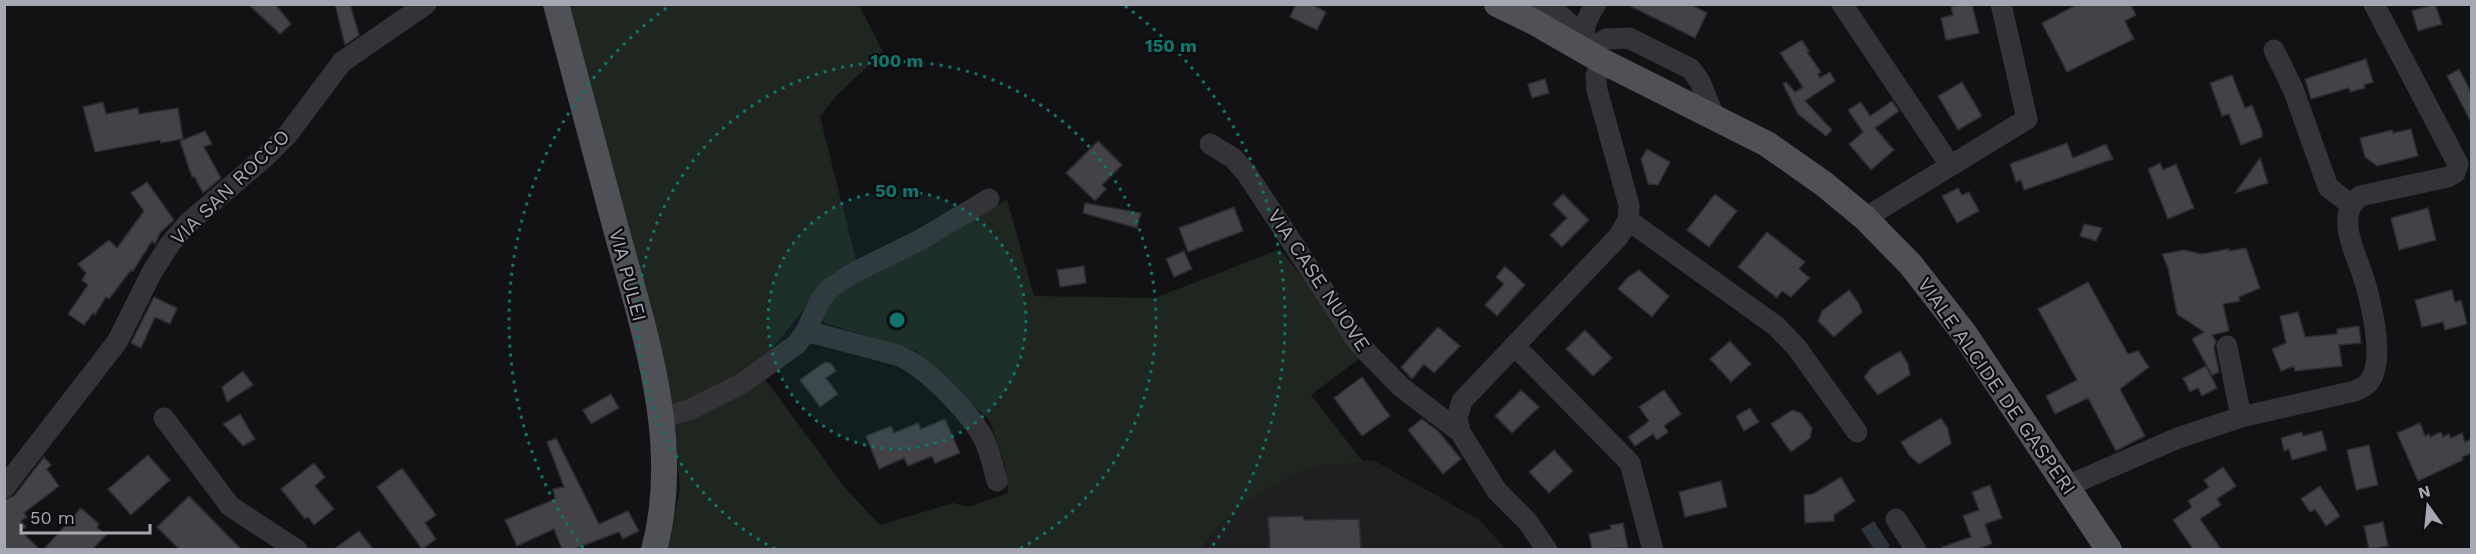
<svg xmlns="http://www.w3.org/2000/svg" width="2476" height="554" viewBox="0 0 2476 554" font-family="'Work Sans',sans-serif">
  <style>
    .built { fill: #1f1e21 }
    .green { fill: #1f2620 }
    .water { fill: #2d333b }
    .building { fill: #424247; stroke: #2d2c30; stroke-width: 1.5 }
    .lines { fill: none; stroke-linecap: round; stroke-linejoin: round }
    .minor { stroke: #343438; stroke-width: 21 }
    .major { stroke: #505157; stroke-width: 26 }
    .ring { fill: none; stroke: #0f766e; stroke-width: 3; stroke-dasharray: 3 6 }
    .labels { text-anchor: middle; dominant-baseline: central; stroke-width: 4.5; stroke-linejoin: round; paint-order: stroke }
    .street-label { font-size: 20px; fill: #a5a8b3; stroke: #0d0d0f }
    .centre { fill: #0f766e; stroke: #0d0d0f; stroke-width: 3 }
    .ring-label { font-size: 18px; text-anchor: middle; font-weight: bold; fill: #0f766e; stroke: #0d0d0f; stroke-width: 4.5; stroke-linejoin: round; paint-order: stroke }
  </style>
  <rect width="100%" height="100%" fill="#121214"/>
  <!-- built -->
  <path class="built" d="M1373,460L1480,520L1505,549L1202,550L1218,526L1246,502L1287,478L1315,466Z"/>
  <!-- green -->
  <path class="green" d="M567,5H859L883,52L837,95L820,116L857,264L822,287L766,356L708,396L685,404L672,403Z
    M1007,199L1034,296L1155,298L1280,249L1363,356L1311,395L1363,462L1315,466L1287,478L1246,502L1218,526L1202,549L668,550L680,489L674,423L765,379L846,489L880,525L953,503L969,507L1008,493L1005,465L989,420L915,350L824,323L822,310C849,278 889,268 924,249C952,234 980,216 1007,199Z"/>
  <!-- water -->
  <path class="water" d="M1874,521L1890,546L1884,549H1874L1861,529Z"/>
  <!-- building -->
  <path class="building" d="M248,4H275L291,24L280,34Z
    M335,4H350L359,35L345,45Z
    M1296,4H1312L1326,12L1317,30L1290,17Z
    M1626,4H1690L1707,13L1695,38Z
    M1959,4H1972L1979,33L1946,40L1941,18L1953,15L1951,7Z
    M2078,4H2130L2136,15L2125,21L2134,39L2067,72L2042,23Z
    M2435,4L2442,24L2418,31L2412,11Z
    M1802,40L1809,51L1807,52L1821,72L1818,74L1820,78L1830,72L1835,81L1805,101L1832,130L1826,136L1798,114L1783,84L1786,82L1795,92L1803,87L1780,53Z
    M2366,59L2373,82L2364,85L2365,88L2350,92L2349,88L2311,99L2305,79Z
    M2459,69L2472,94V124L2447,76Z
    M2232,75L2245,108L2252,105L2262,131V137L2241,145L2229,114L2222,116L2210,83Z
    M1545,79L1549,93L1532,98L1528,84Z
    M1962,82L1982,116L1958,130L1938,96Z
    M1892,101L1899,111L1875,128L1894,150L1871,170L1849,144L1863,132L1848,110L1861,102L1870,116Z
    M103,102L106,114L138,108L139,114L178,108L183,139L161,143L160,140L95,152L83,107Z
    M2411,129L2418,156L2377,166L2365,157L2360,138L2392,130L2393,133Z
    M205,131L212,144L204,147L221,178L203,193L194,176L192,177L180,141Z
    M1098,141L1122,165L1102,185L1106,189L1095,201L1066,173Z
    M2067,143L2073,158L2106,144L2113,159L2024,190L2021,180L2016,182L2010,164Z
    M1647,149L1670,162L1658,185L1648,184L1641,159Z
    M2260,158L2268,183L2235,193Z
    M2160,163L2163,170L2176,164L2194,208L2168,219L2148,169Z
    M147,182L174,220L160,233L155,244L152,241L133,271L131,270L109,299L106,297L95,315L93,313L84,325L68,314L88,285L82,280L86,273L78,264L109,240L117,248L144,211L131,193Z
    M1958,188L1962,195L1969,192L1979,211L1957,223L1942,196Z
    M1563,194L1589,220L1562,247L1550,235L1567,218L1553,204Z
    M1715,194L1737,211L1709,247L1687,230Z
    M1085,203L1141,213L1137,228L1083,213Z
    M1234,207L1243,231L1188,252L1179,228Z
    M2428,208L2436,240L2399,250L2391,218Z
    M2084,224L2102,228L2096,241L2080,236Z
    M1767,232L1805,262L1799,269L1810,278L1791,297L1782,291L1777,298L1738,267Z
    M2246,248L2260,288L2239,297L2240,301L2223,304L2229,331L2212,335L2216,341L2214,348L2219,372L2212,375L2192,339L2204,332L2177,314L2168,268L2162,254L2184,250L2202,254L2229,249V251Z
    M1184,251L1192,269L1174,277L1166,259Z
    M1084,266L1086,283L1060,287L1057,270Z
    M1505,266L1525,285L1497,316L1485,305L1504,284L1496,277Z
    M1639,270L1669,296L1652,317L1618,289L1628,277Z
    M2088,282L2128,354L2138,351L2149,367L2120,389L2145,436L2116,451L2088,398L2055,414L2046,396L2077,380L2038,309Z
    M1849,290L1858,302L1862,312L1834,337L1818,321L1822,311Z
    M2452,290L2455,302L2461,300L2467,324L2445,330L2443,322L2422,327L2415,300Z
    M154,297L177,308L170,324L155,317L141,348L131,343Z
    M2298,312L2305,337L2337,334V329L2359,326L2361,343L2339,345L2342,366L2295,371L2294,366L2281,371L2272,349L2286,343L2280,316Z
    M1438,327L1460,346L1434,373L1424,364L1412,379L1401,367Z
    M1585,330L1612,358L1593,376L1566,349Z
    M1730,341L1751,364L1731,382L1710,359Z
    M1900,351L1908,364L1910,375L1878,395L1864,377L1871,368Z
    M825,362L831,363L836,371L826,378L838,394L820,407L800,380Z
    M2206,366L2217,388L2202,396L2198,388L2190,392L2183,378Z
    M243,371L253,385L227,402L222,387Z
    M1362,377L1390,416L1362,436L1334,398Z
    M1521,390L1539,407L1512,433L1495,416Z
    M1664,390L1681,414L1664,426L1668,432L1657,440L1653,434L1635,446L1628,437L1649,421L1639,407Z
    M611,394L619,408L591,424L583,410Z
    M1750,408L1759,422L1744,431L1736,416Z
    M1792,410L1801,413L1812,428L1810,438L1791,452L1771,424Z
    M240,414L255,439L243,446L223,424Z
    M1941,418L1948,429L1951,444L1919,464L1909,455L1901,442Z
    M945,419L960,453L935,463L932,456L908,466L904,458L879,469L866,436L891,426L894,433L918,423L921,429Z
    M1422,419L1439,432L1461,459L1443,474L1408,430Z
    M2420,423L2425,436L2429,434L2430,437L2441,432L2443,437L2449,434L2451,438L2462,433L2465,442L2472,439V453L2462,457L2463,460L2418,481L2397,433Z
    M2322,431L2327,450L2292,460L2289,449L2284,451L2281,438L2302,432L2303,436Z
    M556,438L599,524L628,511L639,531L623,539L619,532L574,549H562L554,529L517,546L505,520L555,499L553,489L564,487L547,442Z
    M2369,445L2378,485L2356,490L2347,450Z
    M1554,450L1573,471L1549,493L1529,472Z
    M148,455L170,480L131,515L108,489Z
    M44,457L51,465L47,469L59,486L24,513L27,517L21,521L26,527L21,531L39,549H4V500L14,496Z
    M314,463L325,477L315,486L334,509L314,525L308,517L305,519L281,489Z
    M2223,467L2236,486L2217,499L2221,505L2200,519L2221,549H2193L2173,520L2192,507L2188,501L2209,487L2204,480Z
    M402,468L436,515L425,523L436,539L422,549L377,487Z
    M1841,477L1855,501L1834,515V521L1805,523L1804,495L1813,494Z
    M1721,481L1727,507L1685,517L1679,492Z
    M1990,485L2002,518L1985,524L1992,544L1977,549H1942V547L1971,537L1963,516L1979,510L1972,492Z
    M2320,486L2340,516L2326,526L2315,509L2310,512L2301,499Z
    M189,496L241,549H179L157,527Z
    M81,508L99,524L97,527L106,535L93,549H44Z
    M1303,516L1304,520L1359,519L1361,549H1270L1268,517Z
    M2383,522L2388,546L2369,549L2364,526Z
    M1623,523L1628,548L1592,549L1589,534L1611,529L1610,525Z
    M359,531L373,549H334Z"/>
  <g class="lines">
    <!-- minor -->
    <path class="minor" d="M1539,4L1559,14L1582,36
      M1596,4C1585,21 1581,32 1585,51L1606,39L1629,38L1691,69L1700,82L1715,118
      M1842,4L1950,165
      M2274,50L2293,89L2328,187L2351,205
      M1210,144L1233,158L1247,174L1359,344L1401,387L1460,432L1497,491L1527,521L1547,550
      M1865,218L2027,119L2001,4
      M1628,220L1776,326L1797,348L1857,432
      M806,331L897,355C925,365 968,411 983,437C990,451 993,466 997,481
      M2227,346L2241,417
      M1516,347L1630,463L1653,550
      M164,418L230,506L297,550
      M661,418L689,410L741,384L797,344L806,331L821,299L830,288L855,272L920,240L989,199
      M1460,432L1457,418L1462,401L1619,236L1628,220L1629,205L1597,90L1596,76L1602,61
      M2067,486L2178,438L2241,417L2355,391C2359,389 2364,387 2367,384C2388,365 2370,297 2362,273C2356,255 2341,226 2351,206C2353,203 2357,199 2360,196L2448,177L2455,173L2458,164L2374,4
      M4,488L117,342L152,272L170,244L188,223L265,157L288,134L342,62L426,4
      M1896,519L1916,550"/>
    <!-- major -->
    <path class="major" d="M556,4C576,79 596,154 616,229C644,331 683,443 654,550
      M1497,4L1534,22L1602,61L1767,144L1824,184L1865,218L1911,265L1964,333L2109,550"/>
  </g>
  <!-- distance rings -->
  <circle cx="897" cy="320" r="129" fill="#0f766e" fill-opacity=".12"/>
  <g class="ring">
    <circle cx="897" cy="320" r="129"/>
    <path d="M775 549A259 259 0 1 1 1019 549"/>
    <path d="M583 548A388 388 0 0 1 669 6M1125 6A388 388 0 0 1 1211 548"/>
  </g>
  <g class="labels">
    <!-- street labels -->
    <g class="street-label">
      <text transform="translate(230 187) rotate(-44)">VIA SAN ROCCO</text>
      <text transform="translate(628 275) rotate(75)">VIA PULEI</text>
      <text transform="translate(1319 280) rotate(56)">VIA CASE NUOVE</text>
      <text transform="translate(1997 386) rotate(55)">VIALE ALCIDE DE GASPERI</text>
    </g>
  </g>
  <circle cx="897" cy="320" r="9" class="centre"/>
  <g class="ring-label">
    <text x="1171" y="52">150 m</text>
    <text x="897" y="67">100 m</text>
    <text x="897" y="197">50 m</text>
  </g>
  <!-- border -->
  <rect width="2476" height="554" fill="none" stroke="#a5a8b3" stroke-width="12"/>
  <!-- north arrow -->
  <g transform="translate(2428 506) rotate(345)" stroke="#0d0d0f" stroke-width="4.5" paint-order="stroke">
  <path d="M0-4.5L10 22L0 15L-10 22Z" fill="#a5a8b3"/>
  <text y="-9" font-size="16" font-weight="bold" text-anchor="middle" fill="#a5a8b3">N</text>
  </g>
  <!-- scale -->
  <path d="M21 524v9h129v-9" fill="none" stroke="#a5a8b3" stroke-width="3"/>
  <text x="30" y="524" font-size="18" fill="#a5a8b3" stroke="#0d0d0f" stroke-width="4.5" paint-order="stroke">50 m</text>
</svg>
